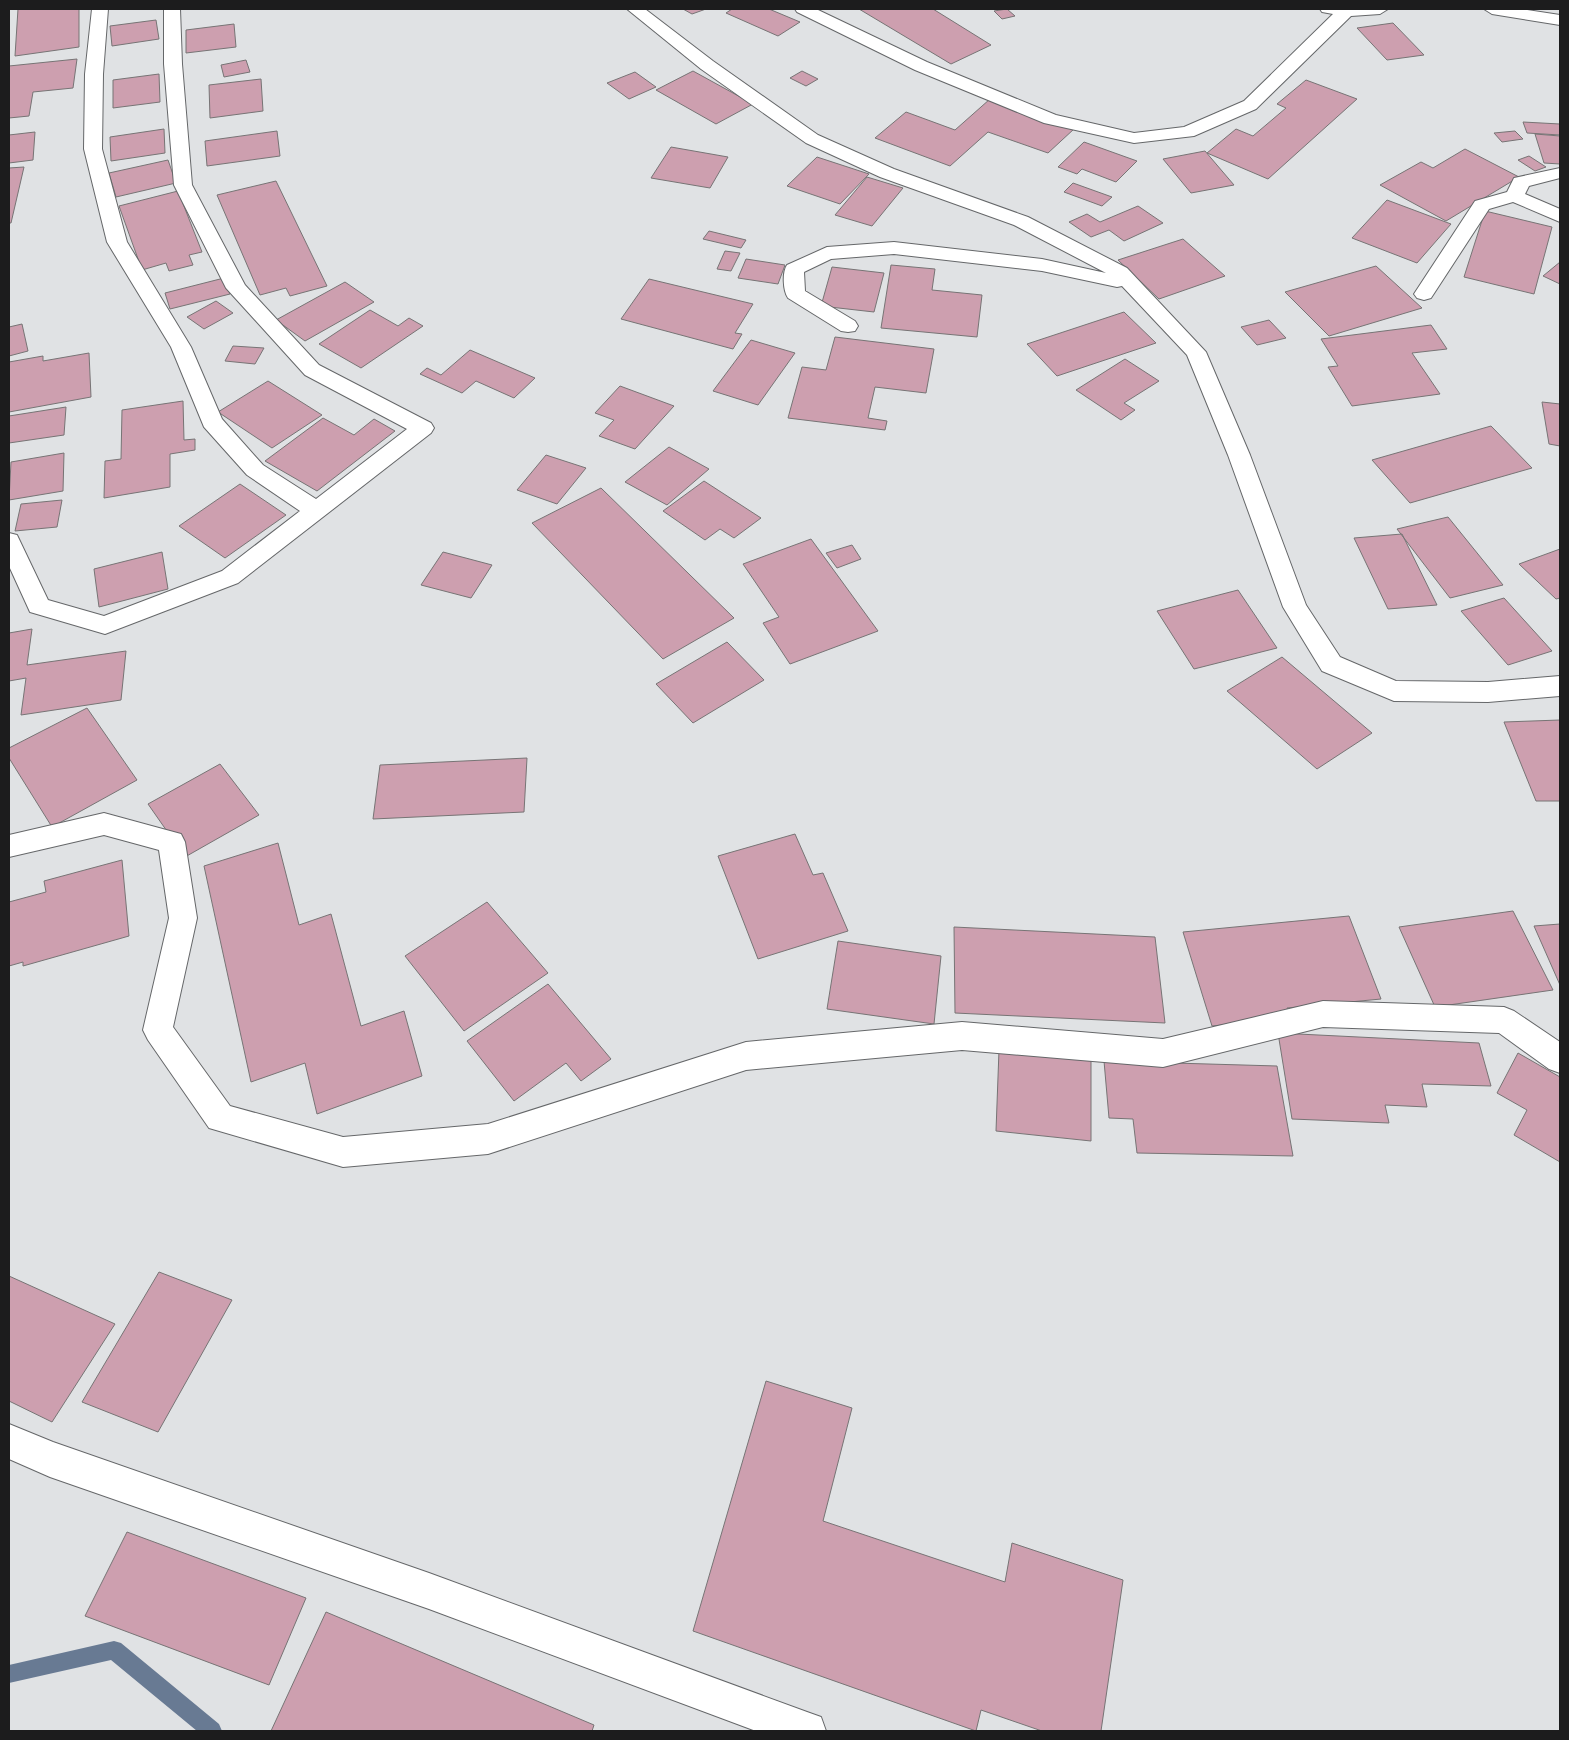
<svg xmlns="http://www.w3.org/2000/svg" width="1569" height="1740" viewBox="0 0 1569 1740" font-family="Poppins,sans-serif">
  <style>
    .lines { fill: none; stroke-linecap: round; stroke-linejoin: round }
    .stream { fill: #687a93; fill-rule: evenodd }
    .building { fill: #cd9faf; stroke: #777475 }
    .street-casing { stroke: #656769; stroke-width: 2 }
    .secondary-casing { stroke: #656769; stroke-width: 2 }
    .street { fill: #fff; fill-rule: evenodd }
    .secondary { fill: #fff; fill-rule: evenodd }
  </style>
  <rect width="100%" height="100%" fill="#e0e2e4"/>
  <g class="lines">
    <!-- stream -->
    <path class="stream" d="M114,1641L121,1643L219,1724L222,1731H197L111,1660L9,1683V1665Z"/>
  </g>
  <!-- building -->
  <path class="building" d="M18,9H79V47L15,56Z
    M683,9H706L692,14Z
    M732,9H769L800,22L778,36L726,13Z
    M859,9H933L991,45L951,64Z
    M1007,9L1015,16L1002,19L994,11Z
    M156,20L159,39L112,46L110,26Z
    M1393,23L1424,55L1387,60L1357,28Z
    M234,24L236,47L186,53V30Z
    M77,59L73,88L33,92L29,116L9,118V66Z
    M246,60L250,72L224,77L221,65Z
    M693,71L753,104L716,124L656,90Z
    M802,71L818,79L806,86L790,78Z
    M635,72L656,87L629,99L607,83Z
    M159,74L160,102L113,108V80Z
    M261,79L263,111L210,118L209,85Z
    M1306,80L1357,99L1268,179L1207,153L1236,129L1253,136L1286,108L1277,104Z
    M990,99L1074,129L1048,153L988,132L950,166L875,138L906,112L955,130Z
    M1523,122L1560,124V135L1527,133Z
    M164,129L165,153L111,161L110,137Z
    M277,131L280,156L207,166L205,141Z
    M1515,131L1523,139L1502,142L1494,133Z
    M35,132L33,160L9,163V135Z
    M1535,134L1560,136V164L1544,163Z
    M1084,142L1137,161L1116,182L1082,169L1077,174L1058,167Z
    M671,147L728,157L710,188L651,178Z
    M1465,149L1519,177L1446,221L1380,185L1421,162L1433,168Z
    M1205,151L1234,185L1191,193L1163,159Z
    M1529,156L1546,167L1535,171L1518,160Z
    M817,157L869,174L840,204L787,186Z
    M168,160L176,183L116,197L109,173Z
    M24,167L11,223H9V168Z
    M867,177L903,188L872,226L835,215Z
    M276,181L327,286L290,296L286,288L260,295L217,195Z
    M1073,183L1112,197L1102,206L1064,192Z
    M178,191L202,252L189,255L193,265L169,271L166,263L142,270L119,206Z
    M1387,200L1451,224L1417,263L1352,238Z
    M1138,206L1163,223L1124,241L1109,230L1091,237L1069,222L1087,214L1100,222Z
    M1485,211L1552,227L1534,294L1464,277Z
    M709,231L746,240L741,248L703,239Z
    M1183,239L1225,276L1159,299L1118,260Z
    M725,251L740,253L731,271L717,269Z
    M746,259L785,265L778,284L738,278Z
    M1560,262V284L1543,276Z
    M891,265L935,269L932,290L982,295L977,337L881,328Z
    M1376,266L1422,308L1329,336L1285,292Z
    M832,267L884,273L874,312L821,306Z
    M224,278L230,294L170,309L165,293Z
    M649,279L753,304L735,333L742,334L733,349L621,319Z
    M345,282L374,302L305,341L276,320Z
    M216,301L233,313L204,329L187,317Z
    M370,310L398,326L409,318L423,326L361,368L319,344Z
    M1124,312L1156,343L1057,376L1027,344Z
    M1269,320L1286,338L1257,345L1241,327Z
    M22,324L28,351L9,356V327Z
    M1431,325L1447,349L1412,353L1440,394L1352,406L1328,367L1338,366L1321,339Z
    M835,337L934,349L926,393L875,387L868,418L887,421L885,430L788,418L802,367L826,370Z
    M751,340L795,353L758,405L713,391Z
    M233,346L264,348L255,364L225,361Z
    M470,350L535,378L514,398L476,381L462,393L420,374L427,368L441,375Z
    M89,353L91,397L9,412V362L43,356V361Z
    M1125,359L1159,381L1124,403L1135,410L1121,420L1076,390Z
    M268,381L322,415L272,448L218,412Z
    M620,386L674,406L635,449L599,436L614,420L595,413Z
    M183,401L184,440L195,439V450L170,454V487L104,498L105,461L121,459L122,410Z
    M1542,402L1560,404V446L1549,444Z
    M66,407L64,435L9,443V416Z
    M323,418L354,435L374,419L395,431L317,491L265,461Z
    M1491,426L1532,468L1410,503L1372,460Z
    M669,447L709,469L667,505L625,482Z
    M64,453L63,491L9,500L11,462Z
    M546,455L586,468L557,504L517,490Z
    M704,481L761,518L734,538L720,529L705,540L663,511Z
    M240,484L286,515L225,558L179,526Z
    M601,488L734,618L663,659L532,523Z
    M62,500L57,527L15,531L21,504Z
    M1448,517L1503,585L1450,598L1397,529Z
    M1402,534L1437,605L1388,609L1354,538Z
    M811,539L878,631L790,664L763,623L779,617L743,564Z
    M852,545L861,559L837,568L826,553Z
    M1560,549V598L1556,599L1519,564Z
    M162,552L168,589L99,607L94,569Z
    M443,552L492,565L471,598L421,585Z
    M1238,590L1277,648L1194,669L1157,611Z
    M1504,598L1552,651L1508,665L1461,611Z
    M32,629L27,665L126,651L121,700L21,715L26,678L9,681V633Z
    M727,642L764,680L693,723L656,684Z
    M1282,657L1372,733L1317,769L1227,691Z
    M87,708L137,780L52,827L9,758V748Z
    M1560,720V801H1536L1504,722Z
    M527,758L524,812L373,819L380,765Z
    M220,764L259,815L185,857L148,804Z
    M795,834L813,875L823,873L848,931L758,959L718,856Z
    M278,843L299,925L331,914L361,1026L404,1011L422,1076L317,1114L305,1063L251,1082L204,866Z
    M122,860L129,936L23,966V962L9,966V902L46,892L44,881Z
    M487,902L548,973L464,1031L405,956Z
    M1513,911L1553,990L1435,1007L1399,927Z
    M1349,916L1381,999L1287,1008L1290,1018L1212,1026L1183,932Z
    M1560,924V985L1534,926Z
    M954,927L1155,937L1165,1023L955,1013Z
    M838,941L941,956L934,1024L827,1009Z
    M548,984L611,1059L581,1081L566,1063L514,1101L467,1041Z
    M1278,1033L1479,1043L1491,1086L1422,1084L1427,1107L1385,1105L1389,1123L1292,1119Z
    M999,1050L1091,1059V1141L996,1131Z
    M1518,1053L1560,1077V1162L1514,1135L1527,1110L1497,1093Z
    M1104,1061L1277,1066L1293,1156L1137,1153L1133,1119L1109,1118Z
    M159,1272L232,1300L158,1432L82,1402Z
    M9,1276L115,1324L52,1422L9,1401Z
    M766,1381L852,1408L823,1521L1005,1582L1012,1543L1123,1580L1101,1731H1042L981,1710L976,1731L693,1631Z
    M127,1532L306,1598L269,1685L85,1616Z
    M326,1612L594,1725L592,1731H271Z"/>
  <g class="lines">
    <defs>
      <path id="street" d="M92,9H108L103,74L102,149L127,242L191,347L222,419L263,465L316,499L407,429L305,375L226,288L174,185L164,64V9H180L182,64L192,185L245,285L319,365L431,423L434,428L431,433L238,583L105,634L30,612L9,566V533L17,535L48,600L104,616L222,571L300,511L247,475L204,427L171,347L107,242L84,149L85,74Z
        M627,9H645L713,61L818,135L894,169L1028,217L1127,268L1206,352L1250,455L1306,605L1340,657L1396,681L1488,682L1560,676V696L1488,702L1394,701L1322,671L1283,607L1228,455L1187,355L1122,286L1117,287L1042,271L894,254L831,259L804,272L805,291L855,321L858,326L855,331L848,332L841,331L788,298C783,291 782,272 787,265L827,247L894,242L1042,259L1106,273L1014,225L880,177L806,143L701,69Z
        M795,9H816L927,62L1056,115L1134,133L1184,127L1244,101L1333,14L1322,12L1320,9H1388L1380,14L1351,16L1256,109L1194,136L1134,143L1044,123L915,70L797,12Z
        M1484,9H1521L1560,15V25L1492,14Z
        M1560,168V178L1529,186L1525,194L1560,209V222L1513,202L1489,209L1431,298L1424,300L1417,298L1414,294L1475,201L1507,192L1514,178Z
        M104,813L181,834L185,842L197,918L173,1027L230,1106L343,1137L488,1124L746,1042L962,1022L1163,1039L1323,1001L1504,1007L1514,1011L1560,1042V1073L1549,1069L1499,1033L1323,1027L1163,1067L962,1050L746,1070L488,1154L343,1167L209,1128L148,1040L143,1030L169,918L159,850L104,835L9,857V835Z"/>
      <path id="secondary" d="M9,1424L53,1442L429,1573L807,1712L821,1717L826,1731H756L429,1609L50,1477L9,1459Z"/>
    </defs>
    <!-- street casing -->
    <use href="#street" class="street-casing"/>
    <!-- secondary casing -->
    <use href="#secondary" class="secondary-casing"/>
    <!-- street -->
    <use href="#street" class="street"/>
    <!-- secondary -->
    <use href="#secondary" class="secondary"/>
  </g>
  <!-- border -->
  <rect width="1569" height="1740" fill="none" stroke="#1c1c1d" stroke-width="20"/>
</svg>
